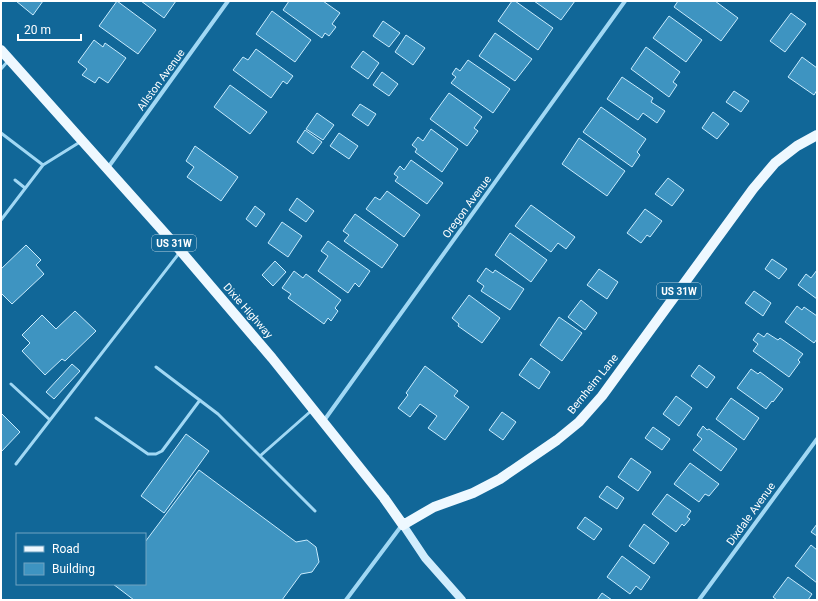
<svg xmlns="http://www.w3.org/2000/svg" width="818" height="601" viewBox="0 0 818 601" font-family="Roboto,sans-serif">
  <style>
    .building { fill: #3e94c1; stroke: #c9ecfe }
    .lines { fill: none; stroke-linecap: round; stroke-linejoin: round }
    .lane { stroke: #a1d8f4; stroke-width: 3 }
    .street { stroke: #a1d8f4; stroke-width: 4 }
    .secondary { stroke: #d1edfd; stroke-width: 8 }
    .primary { stroke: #eef8ff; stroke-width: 10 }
    .labels { text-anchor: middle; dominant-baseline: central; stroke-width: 3; stroke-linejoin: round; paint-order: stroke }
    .shield { fill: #116798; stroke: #b8d1e0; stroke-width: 1 }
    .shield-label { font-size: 10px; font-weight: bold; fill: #fff }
    .street-label { font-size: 11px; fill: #fff; stroke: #116798 }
  </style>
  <rect width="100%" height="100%" fill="#116798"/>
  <!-- building -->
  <path class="building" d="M16,1H43L33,15Z
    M117,1L156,30L138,54L99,26Z
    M141,1H176L164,18Z
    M289,1H323L340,13L332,24L336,27L329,36L325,33L322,38L283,10Z
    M512,1H515L553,28L538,50L498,21Z
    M534,1H575L561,20Z
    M678,1H715L738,18L721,41L674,7Z
    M272,11L311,40L295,62L256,34Z
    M791,13L806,24L785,52L770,41Z
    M669,16L702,40L686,62L653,38Z
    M383,21L400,33L389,47L373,36Z
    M495,33L532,59L515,81L479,56Z
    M406,35L425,48L413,65L395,52Z
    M94,40L103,47L105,43L126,58L108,83L99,77L95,83L82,75L87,69L78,62Z
    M646,47L680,72L673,82L677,85L669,97L631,69Z
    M256,49L293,76L287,84L283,81L271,98L233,70L243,57L248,60Z
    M363,51L379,63L368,79L351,67Z
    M802,57L817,68V90L814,95L788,77Z
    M468,60L510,89L493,113L451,83L456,77L452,74L456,68L460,71Z
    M382,72L398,84L389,96L373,85Z
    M622,77L653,98L651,102L665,111L657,123L643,113L638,120L607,99Z
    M230,85L267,112L250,134L214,107Z
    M734,91L749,101L741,112L726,102Z
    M449,93L482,117L474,128L478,131L467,146L430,119Z
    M360,104L376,114L368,126L352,115Z
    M601,107L646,139L637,152L640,155L632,167L583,132Z
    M713,112L729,124L717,139L702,128Z
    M317,113L334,125L323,140L306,129Z
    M431,129L458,149L442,172L415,152L417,149L412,145L418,137L423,141Z
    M305,130L322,142L313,154L297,142Z
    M339,133L358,146L349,159L330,146Z
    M579,138L625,171L607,196L562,164Z
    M195,146L238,177L221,201L187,177L194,167L186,161Z
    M411,160L443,183L427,204L395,181L398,177L394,174L400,166L404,170Z
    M668,178L684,190L672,206L655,194Z
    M387,191L420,215L404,237L366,209L375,197L380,200Z
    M297,198L314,211L306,222L289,210Z
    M531,205L575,237L566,249L558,243L551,252L515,226Z
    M255,206L265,214L256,227L246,219Z
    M645,209L662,221L650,237L647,235L641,243L627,233Z
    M355,214L398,245L382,268L344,241L349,235L343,231Z
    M282,222L302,236L288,257L268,243Z
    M510,233L547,260L531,282L495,255Z
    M328,241L370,271L359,287L355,283L348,293L318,271L328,256L321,251Z
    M26,245L41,260L36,265L44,274L12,304L1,293V269Z
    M772,259L787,269L779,279L765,269Z
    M275,261L286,272L273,286L262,275Z
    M486,268L493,273L495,270L524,289L510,310L481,291L484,286L477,281Z
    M599,269L618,282L607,299L587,285Z
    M817,270V299L798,285L806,274L811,278Z
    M294,271L303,278L306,274L341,300L335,308L338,311L331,321L328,318L324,324L288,298L291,294L282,288Z
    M754,291L771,303L763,316L745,303Z
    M469,295L500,318L482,343L458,326L459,324L452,318Z
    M581,300L597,313L585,330L568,317Z
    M797,306L802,310L804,307L817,316V339L814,343L785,322Z
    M75,311L96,331L65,361L62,359L45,375L22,351L30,343L22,335L42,315L56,329Z
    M559,317L582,333L562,361L540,345Z
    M758,333L764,337L767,333L778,340L780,338L803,354L798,360L800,362L789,377L753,351L758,344L753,340Z
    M531,358L550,372L539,389L519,375Z
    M72,364L80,371L54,399L46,392Z
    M699,365L715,377L707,388L691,376Z
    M425,366L458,391L454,396L469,407L445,440L428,428L437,416L420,404L410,417L398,408L408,395L406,393Z
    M751,369L758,374L760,372L783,389L773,402L772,401L766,409L737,388Z
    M676,396L692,408L679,426L663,414Z
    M731,398L759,418L744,440L716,419Z
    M502,412L516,422L503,440L489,430Z
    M1,413L20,432L1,452Z
    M703,426L707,430L709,429L737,449L721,471L693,450L702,439L697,435Z
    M653,427L670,439L662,450L645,438Z
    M186,434L209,451L164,513L141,496Z
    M631,458L651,472L638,491L618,477Z
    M690,463L719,484L709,496L705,494L699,502L674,484Z
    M199,470L296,542L307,540L316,547L319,562L312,572L301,574L282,600H134L113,584H145V542Z
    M607,486L624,498L617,509L599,497Z
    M667,494L691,511L687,517L690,519L684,526L682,524L676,532L652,514Z
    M585,517L602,529L594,540L577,528Z
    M644,524L669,543L654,564L629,546Z
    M817,524V536L811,532Z
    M811,545L817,550V583L795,566Z
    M622,556L650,577L641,590L636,586L630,594L607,577Z
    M788,577L812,594L808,600H777L773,597Z
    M602,593L612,600H597Z"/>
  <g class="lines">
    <!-- lane -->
    <path class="lane" d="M1,69L8,61
      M1,133L43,165L1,220
      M43,165L80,142
      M15,180L25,188
      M156,367L218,414L315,511
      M11,384L50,420
      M96,418L148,454H156L162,451L200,400
      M260,456L311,411
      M16,464L180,252"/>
    <!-- street -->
    <path class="street" d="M107,169L228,1
      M323,422L625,1
      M346,600L402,525
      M699,600L817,439"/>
    <!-- secondary -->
    <path class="secondary" d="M403,525L425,558L462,600"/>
    <!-- primary -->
    <path class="primary" d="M1,50L179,249L272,358L384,498L403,525L434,507L473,493L500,479L557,440L579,422L602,396L753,189L775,163L797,146L817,135"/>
  </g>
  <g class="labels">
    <!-- shield labels -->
    <g class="shield">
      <rect x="152" y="235" width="44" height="16" rx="3"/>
      <rect x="657" y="283" width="44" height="16" rx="3"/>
    </g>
    <g class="shield-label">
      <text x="174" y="243">US 31W</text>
      <text x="679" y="291">US 31W</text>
    </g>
    <!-- street labels -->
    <g class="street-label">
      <text transform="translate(161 80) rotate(-54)">Allston Avenue</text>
      <text transform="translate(467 207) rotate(-54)">Oregon Avenue</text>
      <text transform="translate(248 311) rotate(49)">Dixie Highway</text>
      <text transform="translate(593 384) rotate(-51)">Bernheim Lane</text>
      <text transform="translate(751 514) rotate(-54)">Dixdale Avenue</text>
    </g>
  </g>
  <!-- border -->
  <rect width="818" height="601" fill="none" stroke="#ffffff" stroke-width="4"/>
  <!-- legend -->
  <rect x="16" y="533" width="130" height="52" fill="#116798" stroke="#70a4c1"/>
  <rect x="24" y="546" width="20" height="6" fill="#eef8ff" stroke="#70a4c1"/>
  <text x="52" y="553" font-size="12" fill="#ffffff">Road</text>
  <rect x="24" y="563" width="20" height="12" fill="#3e94c1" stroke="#70a4c1"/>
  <text x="52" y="573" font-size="12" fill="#ffffff">Building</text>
  <!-- scale -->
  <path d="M18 34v6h63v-6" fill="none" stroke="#ffffff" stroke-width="2"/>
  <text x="24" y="34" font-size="12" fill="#ffffff" stroke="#116798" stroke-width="3" paint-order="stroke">20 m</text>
</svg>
